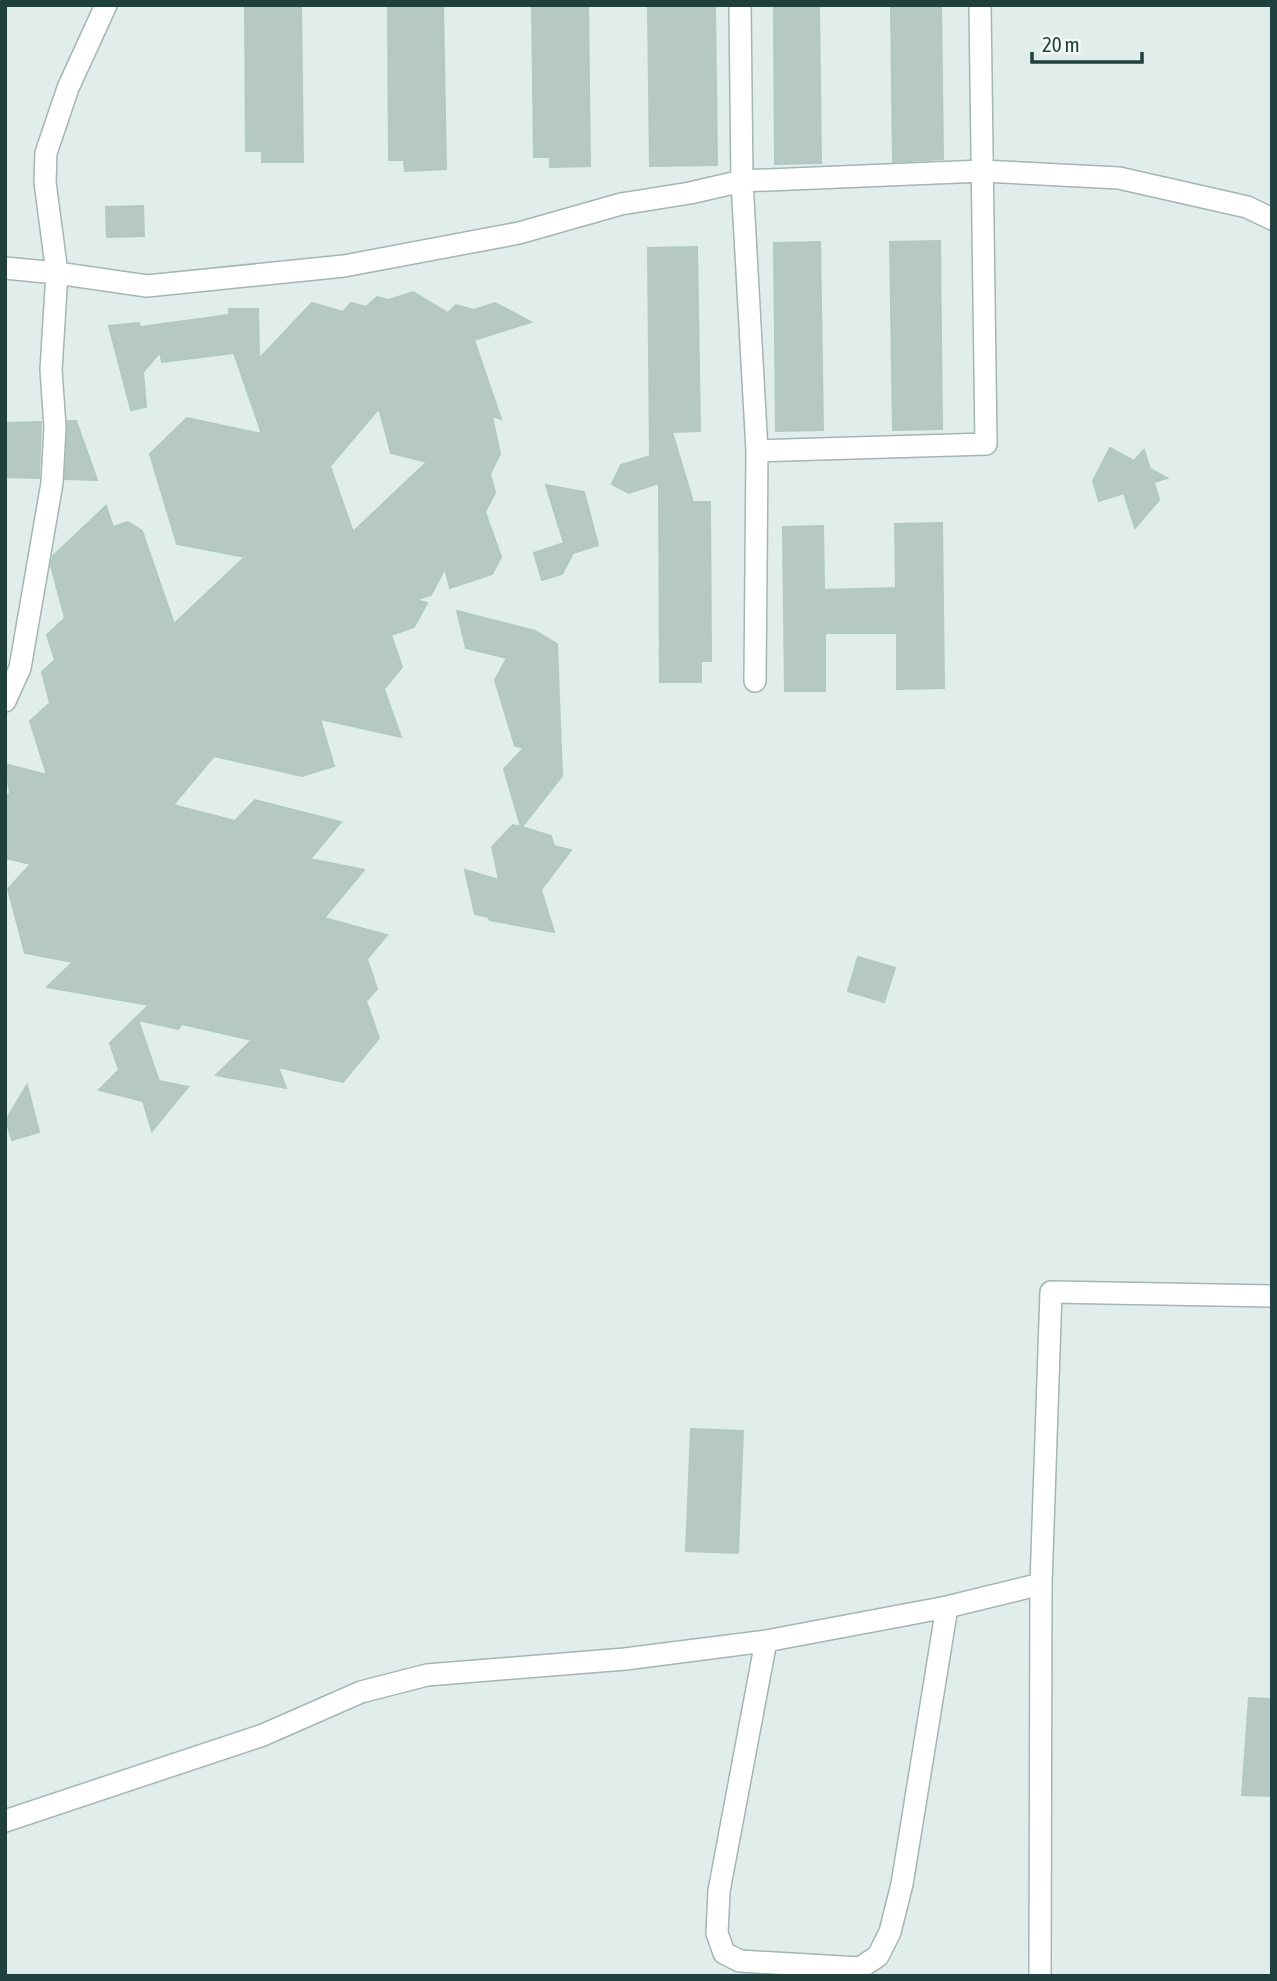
<svg xmlns="http://www.w3.org/2000/svg" width="1277" height="1981" viewBox="0 0 1277 1981" font-family="'Asap Condensed',sans-serif">
  <style>
    .building { fill: #b6c8c3; stroke: #b2c8c2; stroke-width: 2; fill-rule: evenodd }
    .lines { fill: none; stroke-linecap: round; stroke-linejoin: round }
    .minor-casing { stroke: #a3b6b2; stroke-width: 24 }
    .minor { stroke: #fff; stroke-width: 21 }
  </style>
  <rect width="100%" height="100%" fill="#e1edea"/>
  <!-- building -->
  <path class="building" d="M245,5H301L303,162H262V151H246Z
    M388,5H443L446,169L405,171L404,160H389Z
    M532,5H588L590,166L550,167V157H534Z
    M648,5H715L717,165L650,166Z
    M774,5H819L821,163L775,164Z
    M941,5L943,159L893,162L891,6Z
    M143,206L144,236L107,237L106,207Z
    M940,241L942,429L893,430L890,242Z
    M820,242L823,430L776,431L774,243Z
    M697,247L700,431L672,432L693,502H710L711,661H701V682H660L659,483L629,493L612,484L621,465L650,456L648,248Z
    M413,292L448,313L456,305L474,310L495,303L531,322L474,340L501,419L492,416L500,454L490,474L495,493L485,512L501,557L492,574L450,588L445,568L431,595L415,600L427,603L414,627L391,635L402,667L384,689L401,737L320,719L334,766L302,776L214,756L173,805L235,821L255,800L341,822L310,859L364,870L324,918L387,935L367,959L377,989L366,1001L379,1038L343,1082L278,1067L286,1088L216,1075L252,1040L182,1024L178,1029L138,1020L159,1081L188,1087L152,1131L143,1101L99,1090L119,1070L110,1043L149,1005L47,987L73,962L25,953L8,889L31,864L5,858V798L10,793L5,764L47,775L30,721L50,703L42,672L55,660L47,635L65,618L51,566L53,556L106,506L113,527L128,522L142,531L174,624L245,557L177,544L150,454L187,418L262,434L234,353L162,362L160,352L143,372L146,407L131,410L109,326L139,323L140,327L229,315V309H258L259,359L312,303L343,312L351,303L366,307L377,297L389,300ZM379,408L391,453L427,462L353,532L330,466Z
    M68,421H76L97,480L65,479Z
    M41,422L39,478L5,477L6,423Z
    M1110,448L1134,461L1144,450L1150,469L1167,478L1154,482L1159,500L1135,528L1124,493L1099,501L1093,481Z
    M546,485L584,492L598,545L573,553L562,574L542,580L534,553L564,543Z
    M942,523L944,688L897,689V633H825V691H785L783,527L823,526L824,590L896,588L895,524Z
    M457,611L535,631L557,644L562,776L522,827L551,836L554,846L571,850L541,890L554,932L490,920L488,917L475,914L465,870L499,880L492,847L513,825L521,827L504,769L524,748L515,746L495,680L507,658L466,648Z
    M858,957L895,968L884,1002L848,991Z
    M27,1085L39,1132L12,1140L6,1120Z
    M691,1429L743,1431L738,1553L686,1551Z
    M1249,1698L1272,1699V1796L1242,1795Z"/>
  <g class="lines">
    <defs>
      <path id="minor" d="M740,5L742,181L757,451L755,681
        M5,268L57,273L147,286L344,266L519,233L621,204L690,193L742,181L982,171L1119,178L1247,207L1272,219
        M757,451L986,444L980,5
        M5,701L20,668L52,483L55,427L51,370L57,273L45,182L46,153L68,88L106,5
        M766,1641L719,1891L717,1933L724,1953L740,1961L860,1968L878,1956L890,1932L902,1884L947,1607
        M5,1821L263,1735L361,1692L427,1675L625,1659L766,1641L947,1607L1041,1584L1051,1292L1272,1296
        M1040,1976L1041,1584"/>
    </defs>
    <!-- minor casing -->
    <use href="#minor" class="minor-casing"/>
    <!-- minor -->
    <use href="#minor" class="minor"/>
  </g>
  <!-- border -->
  <rect width="1277" height="1981" fill="none" stroke="#1f403c" stroke-width="14"/>
  <!-- scale -->
  <path d="M1032 52v10h110v-10" fill="none" stroke="#1f403c" stroke-width="3.5"/>
  <text x="1042" y="52" font-size="21" fill="#1f403c" stroke="#f2f9f7" stroke-width="5" paint-order="stroke">20 m</text>
</svg>
